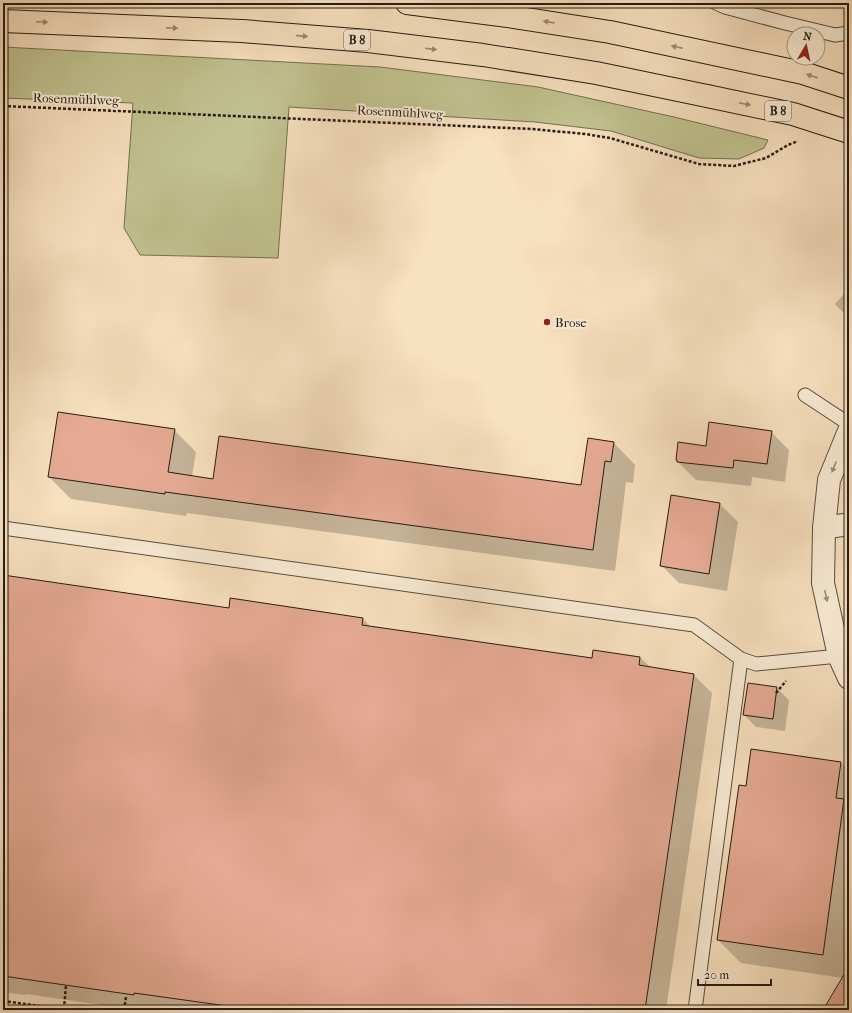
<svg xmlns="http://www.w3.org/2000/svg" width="852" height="1013" viewBox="0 0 852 1013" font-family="'IM FELL French Canon',serif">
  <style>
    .green { fill: #c1c290; stroke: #726f52 }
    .shadow { fill: #0003 }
    .building { fill: #e6aa94; stroke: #241c13 }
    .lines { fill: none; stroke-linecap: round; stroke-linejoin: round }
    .service-casing { stroke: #594d3e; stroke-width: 15 }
    .minor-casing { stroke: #594d3e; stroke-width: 24 }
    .tertiary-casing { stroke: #594d3e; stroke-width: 24 }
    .trunk-casing { stroke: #241c13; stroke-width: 24 }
    .path { stroke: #241c13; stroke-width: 2.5; stroke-dasharray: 3 2; stroke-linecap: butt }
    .service { stroke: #faecd6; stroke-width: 13 }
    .minor { stroke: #faecd6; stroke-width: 22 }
    .tertiary { stroke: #faecd6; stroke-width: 22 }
    .trunk { stroke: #f8e1c0; stroke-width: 22 }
    .trunk-bridge-casing { stroke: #241c13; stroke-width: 24; stroke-linecap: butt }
    .trunk-bridge { stroke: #f8e1c0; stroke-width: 22 }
    .oneway { fill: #998872 }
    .oneway2 { fill: #9a8e7e }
    .poi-dot { fill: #8f2418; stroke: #faecd6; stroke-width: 1.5 }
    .labels { text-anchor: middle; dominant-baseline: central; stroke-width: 4; stroke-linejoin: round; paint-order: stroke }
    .shield { fill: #faecd6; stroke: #645a4e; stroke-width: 1 }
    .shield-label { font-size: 12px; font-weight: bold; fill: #241c13 }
    .street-label { font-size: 13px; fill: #241c13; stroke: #faecd6 }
    .poi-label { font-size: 13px; fill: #241c13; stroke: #faecd6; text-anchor: start }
  </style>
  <rect width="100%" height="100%" fill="#f8e1c0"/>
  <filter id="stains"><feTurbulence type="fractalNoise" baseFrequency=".005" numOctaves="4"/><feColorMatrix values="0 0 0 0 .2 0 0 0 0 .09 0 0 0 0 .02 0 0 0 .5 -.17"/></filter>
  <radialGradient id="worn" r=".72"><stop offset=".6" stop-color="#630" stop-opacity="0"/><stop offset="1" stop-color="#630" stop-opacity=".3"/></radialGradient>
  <!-- green -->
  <path class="green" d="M3,47L380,67L538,87L674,117L768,140L764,148L739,159L699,158L611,131L535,122L289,107L278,258L140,255L124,228L133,103L3,98Z"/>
  <!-- shadow -->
  <path class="shadow" d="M849,288V318L835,304Z
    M174,430L196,452L192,477L214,480L582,486L614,443L635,465L633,483L626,482L615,571L187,513L186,516L71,499L49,477Z
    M771,432L789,450L785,482L752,477L751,486L696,480L678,462L707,447Z
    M720,504L738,522L727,591L679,583L661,565Z
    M3,576L230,610L362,618L371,627L593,660L640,657L651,668L694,675L712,693L666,1010H136L26,994L25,995L3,992Z
    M749,684L777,688L789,700L785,731L756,727L744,715Z
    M841,763L849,771V956L847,968L849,966V1010H824L843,978L741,963L718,940L747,787Z"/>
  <!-- building -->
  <path class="building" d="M58,412L175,429L168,472L213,479L219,436L581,485L588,438L614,442L611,462L605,461L593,550L165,492V494L48,477Z
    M709,422L772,431L767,464L734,460L733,468L677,462V460H676L678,442L706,446Z
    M671,495L720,503L709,574L660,566Z
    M3,575L229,608L230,598L363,618L362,625L592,658L593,650L640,657L639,665L694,674L645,1010H256L134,993V995L3,976Z
    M748,683L777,687L773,719L743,715Z
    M751,749L841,762L836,798L844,799L823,955L717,940L739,785L746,786Z
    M849,966V1010H823Z"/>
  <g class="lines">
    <defs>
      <path id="service" d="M716,3L725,7L785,23L835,35L849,33
        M805,395L849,424
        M3,528L694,625L741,659L756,664L839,656
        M695,1010L741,659"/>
      <path id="minor" d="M824,528L849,524"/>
      <path id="tertiary" d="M849,431L829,480L824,528L823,583L839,656L849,678"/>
      <path id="trunk" d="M407,3L508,16L610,32L803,73L849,88
        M3,21L242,31L368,41L483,55L596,73L707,96"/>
    </defs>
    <!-- service casing -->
    <use href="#service" class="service-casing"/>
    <!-- minor casing -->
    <use href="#minor" class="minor-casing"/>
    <!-- tertiary casing -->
    <use href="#tertiary" class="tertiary-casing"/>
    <!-- trunk casing -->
    <use href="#trunk" class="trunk-casing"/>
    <!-- path -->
    <path class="path" d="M3,106L532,129L585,134L610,138L699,164L734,166L766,158L788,145L798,141
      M776,693L786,681
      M3,1001L70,1010
      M64,1009L66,985
      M124,1010L126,997"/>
    <!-- service -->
    <use href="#service" class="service"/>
    <!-- minor -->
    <use href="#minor" class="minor"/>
    <!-- tertiary -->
    <use href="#tertiary" class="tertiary"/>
    <!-- trunk -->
    <use href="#trunk" class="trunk"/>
    <defs>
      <path id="trunk-bridge" d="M707,96L793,114L849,132"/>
    </defs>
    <!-- trunk-bridge casing -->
    <use href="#trunk-bridge" class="trunk-bridge-casing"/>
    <!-- trunk-bridge -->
    <use href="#trunk-bridge" class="trunk-bridge"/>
  </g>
  <!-- one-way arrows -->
  <defs><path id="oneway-solid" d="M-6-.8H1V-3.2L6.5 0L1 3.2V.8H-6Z"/></defs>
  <g class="oneway">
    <use href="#oneway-solid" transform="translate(42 22) rotate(2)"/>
    <use href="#oneway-solid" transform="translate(549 22) rotate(-171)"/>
    <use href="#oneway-solid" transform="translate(172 28) rotate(2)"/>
    <use href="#oneway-solid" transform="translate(302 36) rotate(5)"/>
    <use href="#oneway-solid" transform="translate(677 47) rotate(-168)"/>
    <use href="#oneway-solid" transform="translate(431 49) rotate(7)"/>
    <use href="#oneway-solid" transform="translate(812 76) rotate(-163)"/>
    <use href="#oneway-solid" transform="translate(745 104) rotate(12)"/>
  </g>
  <g class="oneway2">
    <use href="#oneway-solid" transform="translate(834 467) rotate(112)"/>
    <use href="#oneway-solid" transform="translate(826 596) rotate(78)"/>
  </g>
  <!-- markers -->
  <circle class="poi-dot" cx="547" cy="322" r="4"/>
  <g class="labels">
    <!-- shield labels -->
    <g class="shield">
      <rect x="344" y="30" width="26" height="20" rx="3"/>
      <rect x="765" y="101" width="26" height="20" rx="3"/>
    </g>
    <g class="shield-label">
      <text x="357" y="40">B 8</text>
      <text x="778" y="111">B 8</text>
    </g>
    <!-- street labels -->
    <g class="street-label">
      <text transform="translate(76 99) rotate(2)">Rosenmühlweg</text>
      <text transform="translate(400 112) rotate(3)">Rosenmühlweg</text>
    </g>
    <!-- poi labels -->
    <g class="poi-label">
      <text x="555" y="322">Brose</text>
    </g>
  </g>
  <!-- margin -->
  <rect width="852" height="1013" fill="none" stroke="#f8e1c0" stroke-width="16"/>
  <rect x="4" y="4" width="844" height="1005" fill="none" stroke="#241c13" stroke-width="2"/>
  <rect x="8" y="8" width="836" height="997" fill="none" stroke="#241c13"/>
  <!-- north arrow -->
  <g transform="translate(806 46) rotate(9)"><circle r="19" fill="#faecd6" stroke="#a49988"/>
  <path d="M0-3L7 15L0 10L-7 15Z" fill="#8f2418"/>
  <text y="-6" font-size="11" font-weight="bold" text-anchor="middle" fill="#241c13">N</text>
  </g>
  <!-- scale -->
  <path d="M698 979v6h73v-6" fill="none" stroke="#241c13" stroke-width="2"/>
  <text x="704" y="979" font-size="12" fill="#241c13" stroke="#faecd6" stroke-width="3" paint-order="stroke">20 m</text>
  <rect width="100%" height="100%" filter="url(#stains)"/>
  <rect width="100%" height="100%" fill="url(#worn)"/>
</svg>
